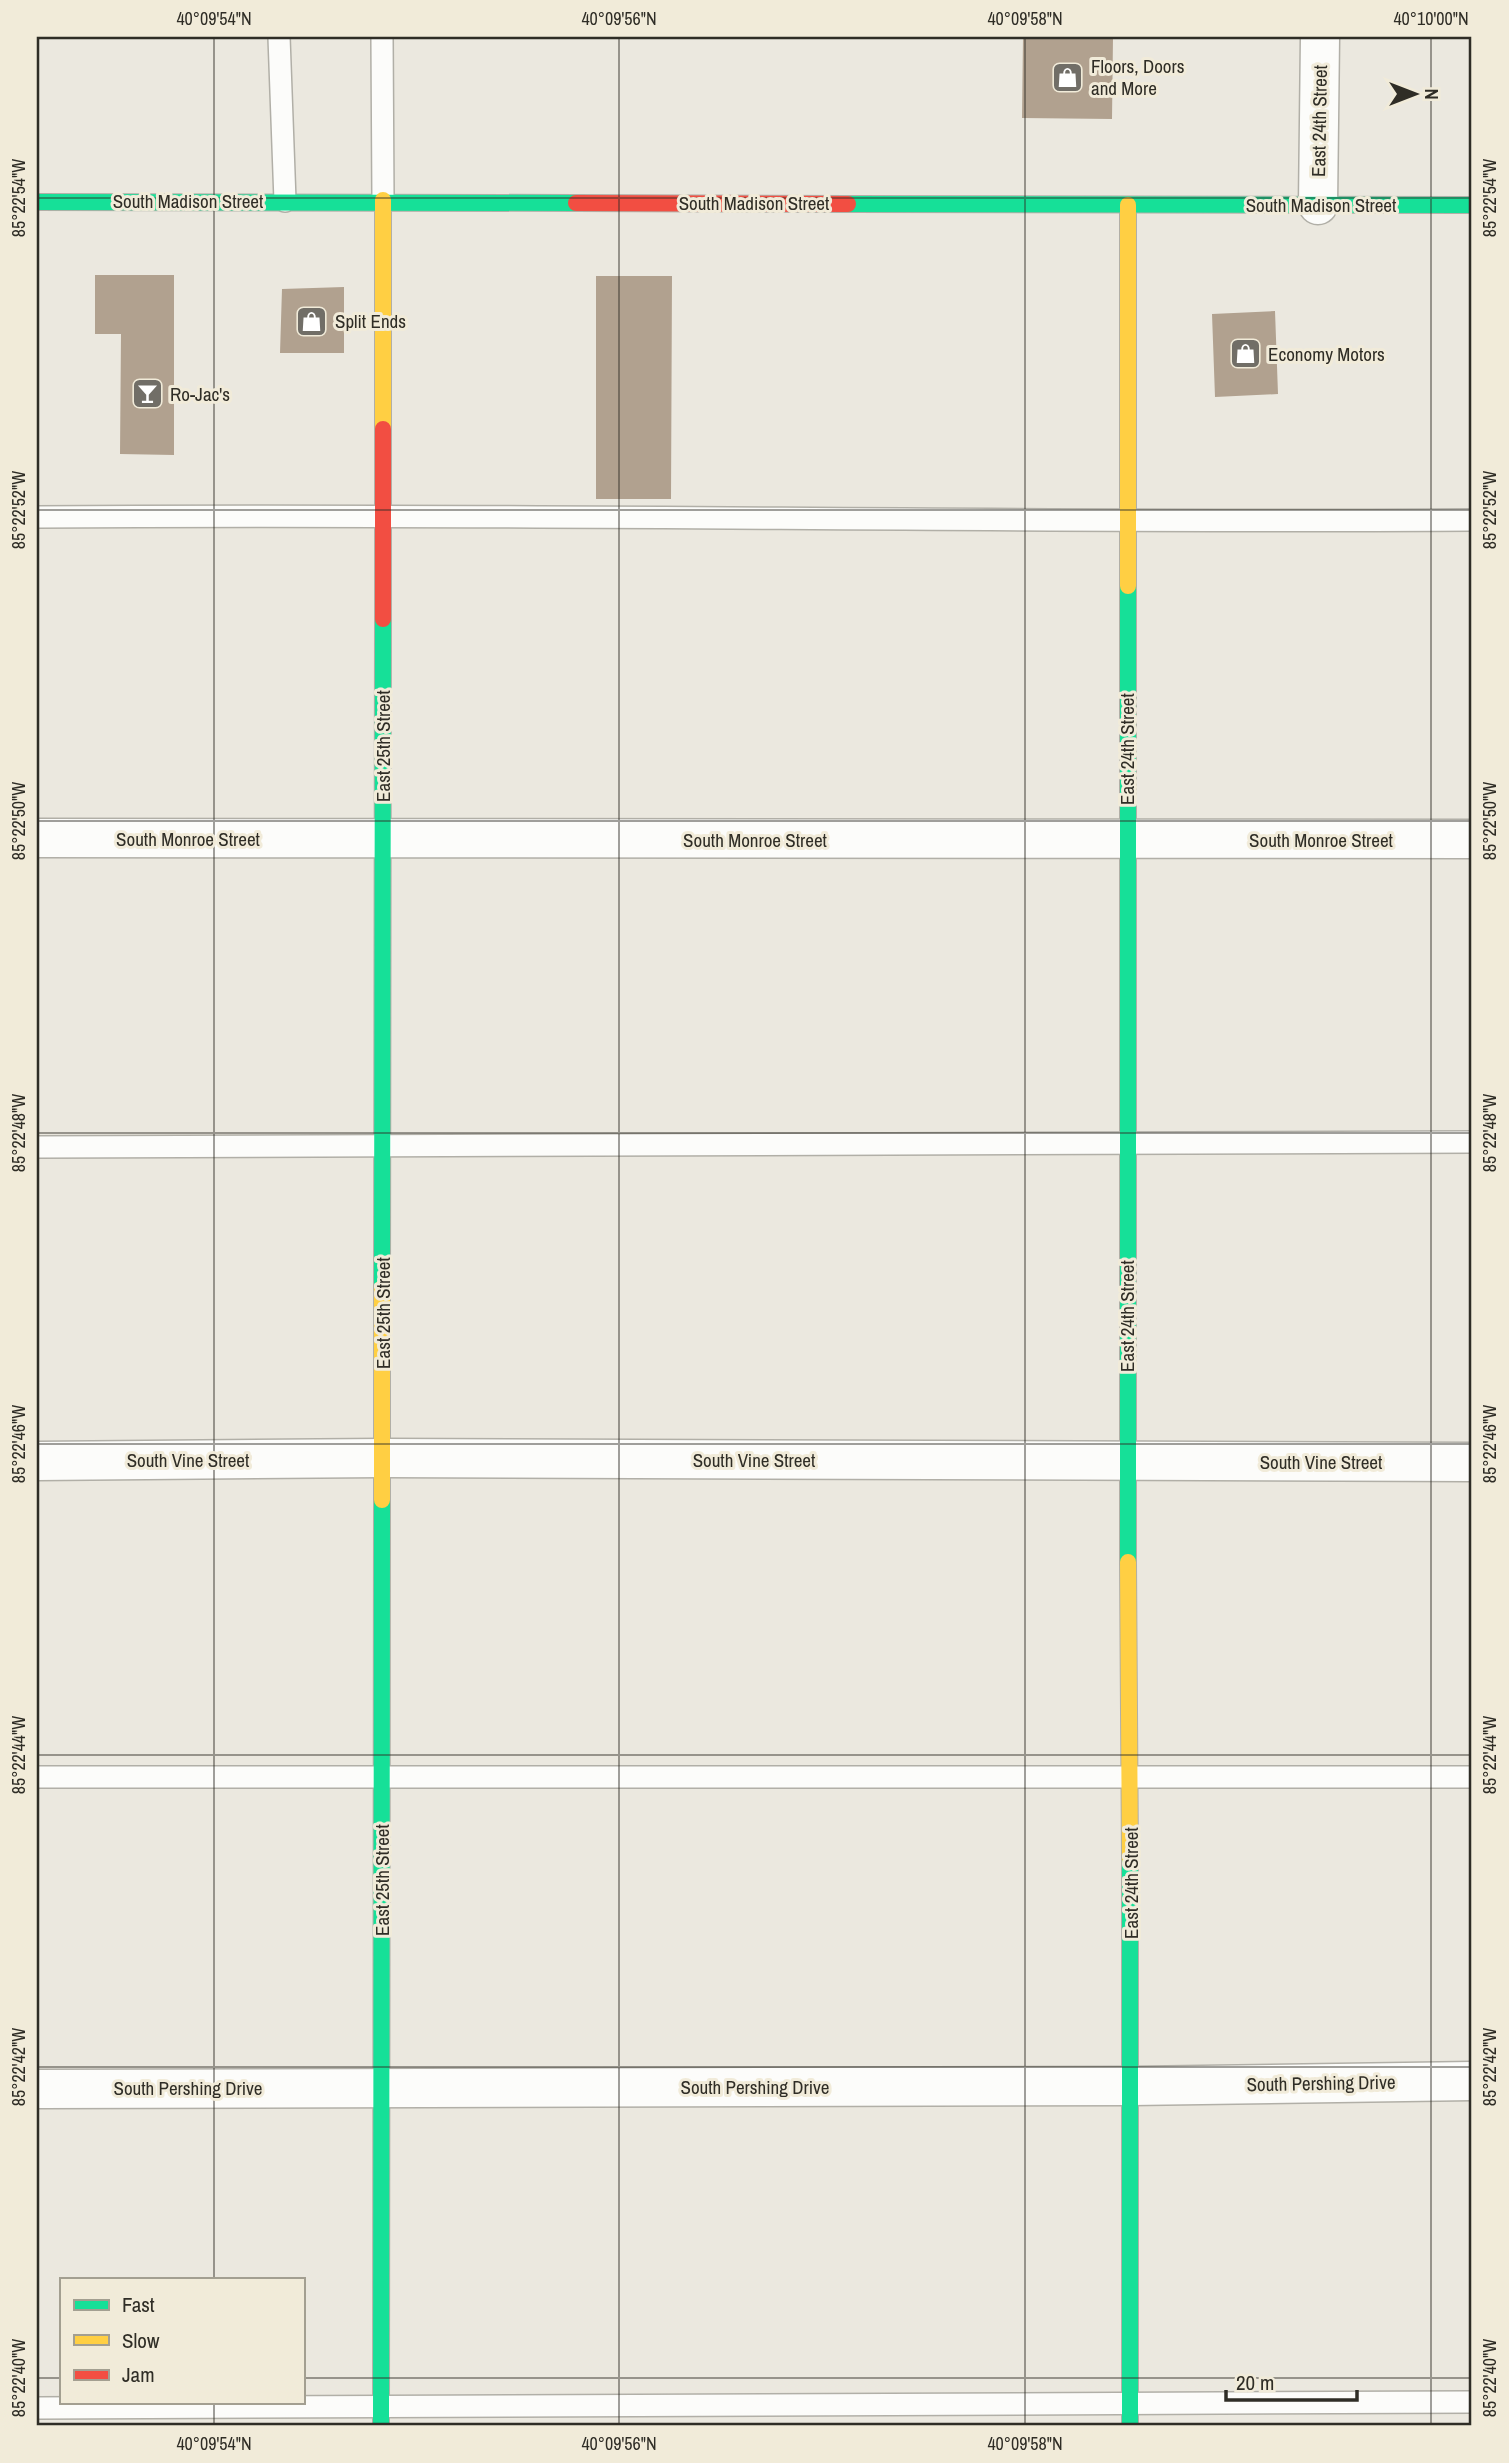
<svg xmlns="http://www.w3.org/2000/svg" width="1509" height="2463" viewBox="0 0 1509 2463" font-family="'Archivo Narrow',sans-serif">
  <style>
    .building { fill: #b1a18f }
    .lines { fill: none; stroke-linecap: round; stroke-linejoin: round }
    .lane-casing { stroke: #b1afa7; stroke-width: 24 }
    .street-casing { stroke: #b1afa7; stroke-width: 41 }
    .fast-casing { stroke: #b1afa7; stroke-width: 18 }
    .slow-casing { stroke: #b1afa7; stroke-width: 18 }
    .jam-casing { stroke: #b1afa7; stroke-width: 18 }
    .lane { stroke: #fcfcfa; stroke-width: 21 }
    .street { stroke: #fcfcfa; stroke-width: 38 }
    .fast { stroke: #16e098; stroke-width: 16 }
    .slow { stroke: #ffcf43; stroke-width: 16 }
    .jam { stroke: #f24e42; stroke-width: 16 }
    .ticks { fill: none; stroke: #2f2d26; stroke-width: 2; stroke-opacity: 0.45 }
    .labels { text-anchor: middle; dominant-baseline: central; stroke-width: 6; stroke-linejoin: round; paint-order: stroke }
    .poi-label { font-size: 19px; fill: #2f2d26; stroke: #f1ebd9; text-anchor: start }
    .street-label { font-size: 19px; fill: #2f2d26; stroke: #f1ebd9 }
    .neatline { fill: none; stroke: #2f2d26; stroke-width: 2.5 }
    .ticks-label { font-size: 18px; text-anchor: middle; fill: #2f2d26 }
  </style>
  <rect width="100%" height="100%" fill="#ebe8df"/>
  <!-- building -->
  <path class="building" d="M1023,37H1113L1112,119L1022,118Z
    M95,275H174V455L120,454L121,334H95Z
    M596,276H672L671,499H596Z
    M344,287V353H280L282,289Z
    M1275,311L1278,394L1215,397L1212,314Z"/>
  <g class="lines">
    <defs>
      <path id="lane" d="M279,37L285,201
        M382,37L383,200
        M37,517C515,513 994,523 1472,520
        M37,1147L1472,1142
        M37,1777H1472
        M37,2408L1472,2402"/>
      <path id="street" d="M1318,205L1320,37
        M37,838L1472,839
        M37,1461L383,1458L1472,1462
        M37,2089L1132,2086L1472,2081"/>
      <path id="fast" d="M37,202L576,203
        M848,204L1472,205
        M1128,586V1562
        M382,1288L383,619
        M381,2426L382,1500
        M1130,2426V1859"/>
      <path id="slow" d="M1128,205V586
        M383,429V200
        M382,1500V1288
        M1128,1562L1130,1859"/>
      <path id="jam" d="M576,203L848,204
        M383,619V429"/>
    </defs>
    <!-- lane casing -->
    <use href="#lane" class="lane-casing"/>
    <!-- street casing -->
    <use href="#street" class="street-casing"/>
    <!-- fast casing -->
    <use href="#fast" class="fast-casing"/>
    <!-- slow casing -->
    <use href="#slow" class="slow-casing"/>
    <!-- jam casing -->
    <use href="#jam" class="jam-casing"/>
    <!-- lane -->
    <use href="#lane" class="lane"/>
    <!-- street -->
    <use href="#street" class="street"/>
    <!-- fast -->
    <use href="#fast" class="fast"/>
    <!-- slow -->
    <use href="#slow" class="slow"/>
    <!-- jam -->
    <use href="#jam" class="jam"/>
  </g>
  <!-- ticks -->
  <path class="ticks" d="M214,37V2279M619,37V2426M1025,37V2426M1431,37V2426M37,198H1472M37,510H1472M37,821H1472M37,1133H1472M37,1444H1472M37,1755H1472M37,2067H1472M37,2378H61M303,2378H1472M214,2402V2426"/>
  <!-- icons -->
  <defs>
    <symbol id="shop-square" viewBox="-11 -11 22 22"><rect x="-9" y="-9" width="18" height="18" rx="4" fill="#716e67" stroke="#f1ebd9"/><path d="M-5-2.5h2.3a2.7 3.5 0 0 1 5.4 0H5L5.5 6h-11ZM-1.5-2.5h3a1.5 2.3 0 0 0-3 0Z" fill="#fff"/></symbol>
    <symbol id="bar-square" viewBox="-11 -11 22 22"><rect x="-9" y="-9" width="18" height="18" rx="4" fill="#716e67" stroke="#f1ebd9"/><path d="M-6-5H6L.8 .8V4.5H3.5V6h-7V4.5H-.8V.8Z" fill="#fff"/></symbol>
  </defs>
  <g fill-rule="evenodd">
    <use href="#shop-square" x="1050" y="60" width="35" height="35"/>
    <use href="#shop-square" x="294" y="304" width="35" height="35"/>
    <use href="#shop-square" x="1228" y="336" width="35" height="35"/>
    <use href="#bar-square" x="130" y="376" width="35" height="35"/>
  </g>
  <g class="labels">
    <!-- poi labels -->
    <g class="poi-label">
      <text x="1091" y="66">Floors, Doors<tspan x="1091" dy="22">and More</tspan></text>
      <text x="335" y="321">Split Ends</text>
      <text x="1268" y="354">Economy Motors</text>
      <text x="170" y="394">Ro-Jac's</text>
    </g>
    <!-- street labels -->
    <g class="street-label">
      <text transform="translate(1319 121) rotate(-89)">East 24th Street</text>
      <text x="188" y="201">South Madison Street</text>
      <text x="754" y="203">South Madison Street</text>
      <text x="1321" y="205">South Madison Street</text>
      <text transform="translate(383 746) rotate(-90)">East 25th Street</text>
      <text transform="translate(1127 749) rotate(-90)">East 24th Street</text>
      <text x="188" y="839">South Monroe Street</text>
      <text x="755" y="840">South Monroe Street</text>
      <text x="1321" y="840">South Monroe Street</text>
      <text transform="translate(383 1313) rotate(-90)">East 25th Street</text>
      <text transform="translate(1127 1316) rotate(-90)">East 24th Street</text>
      <text x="188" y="1460">South Vine Street</text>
      <text x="754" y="1460">South Vine Street</text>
      <text x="1321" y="1462">South Vine Street</text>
      <text transform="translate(382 1880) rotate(-90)">East 25th Street</text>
      <text transform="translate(1131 1883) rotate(-90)">East 24th Street</text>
      <text transform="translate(1321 2083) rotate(-1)">South Pershing Drive</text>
      <text x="755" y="2087">South Pershing Drive</text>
      <text x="188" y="2088">South Pershing Drive</text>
    </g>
  </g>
  <!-- border -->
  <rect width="1509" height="2463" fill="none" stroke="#f1ebd9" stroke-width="77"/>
  <!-- legend -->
  <rect x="60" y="2278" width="245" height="126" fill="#f1ebd9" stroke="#a39f91" stroke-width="2"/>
  <rect x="74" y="2300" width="35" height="10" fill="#16e098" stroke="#a39f91" stroke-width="2"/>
  <text x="122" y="2312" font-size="21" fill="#2f2d26">Fast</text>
  <rect x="74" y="2335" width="35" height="10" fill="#ffcf43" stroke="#a39f91" stroke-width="2"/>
  <text x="122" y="2348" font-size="21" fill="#2f2d26">Slow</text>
  <rect x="74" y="2370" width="35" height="10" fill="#f24e42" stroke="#a39f91" stroke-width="2"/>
  <text x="122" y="2382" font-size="21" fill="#2f2d26">Jam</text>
  <!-- north arrow -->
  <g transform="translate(1415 94) rotate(90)" stroke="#f1ebd9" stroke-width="5" paint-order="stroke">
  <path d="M0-5L12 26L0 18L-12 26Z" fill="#2f2d26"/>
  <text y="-10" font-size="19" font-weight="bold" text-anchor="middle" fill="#2f2d26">N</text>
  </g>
  <!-- scale -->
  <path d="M1226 2390v10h131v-10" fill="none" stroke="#2f2d26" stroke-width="3.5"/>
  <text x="1236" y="2390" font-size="21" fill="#2f2d26" stroke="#f1ebd9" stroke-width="5" paint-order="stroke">20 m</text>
  <rect x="38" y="38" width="1432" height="2386" class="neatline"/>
  <g class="ticks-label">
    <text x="214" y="25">40°09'54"N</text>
    <text x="619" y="25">40°09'56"N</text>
    <text x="1025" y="25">40°09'58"N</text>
    <text x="1431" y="25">40°10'00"N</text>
    <text transform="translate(1490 198) rotate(-90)" y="6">85°22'54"W</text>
    <text transform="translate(19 198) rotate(-90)" y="6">85°22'54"W</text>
    <text transform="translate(19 510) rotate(-90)" y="6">85°22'52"W</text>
    <text transform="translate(1490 510) rotate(-90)" y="6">85°22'52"W</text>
    <text transform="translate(19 821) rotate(-90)" y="6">85°22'50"W</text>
    <text transform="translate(1490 821) rotate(-90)" y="6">85°22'50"W</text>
    <text transform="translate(1490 1133) rotate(-90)" y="6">85°22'48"W</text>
    <text transform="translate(19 1133) rotate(-90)" y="6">85°22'48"W</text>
    <text transform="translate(1490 1444) rotate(-90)" y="6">85°22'46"W</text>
    <text transform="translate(19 1444) rotate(-90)" y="6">85°22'46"W</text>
    <text transform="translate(19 1755) rotate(-90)" y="6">85°22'44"W</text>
    <text transform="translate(1490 1755) rotate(-90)" y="6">85°22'44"W</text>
    <text transform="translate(1490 2067) rotate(-90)" y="6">85°22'42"W</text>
    <text transform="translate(19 2067) rotate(-90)" y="6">85°22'42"W</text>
    <text transform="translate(1490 2378) rotate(-90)" y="6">85°22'40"W</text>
    <text transform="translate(19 2378) rotate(-90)" y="6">85°22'40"W</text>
    <text x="214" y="2450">40°09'54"N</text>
    <text x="619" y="2450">40°09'56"N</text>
    <text x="1025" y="2450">40°09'58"N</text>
  </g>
</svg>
